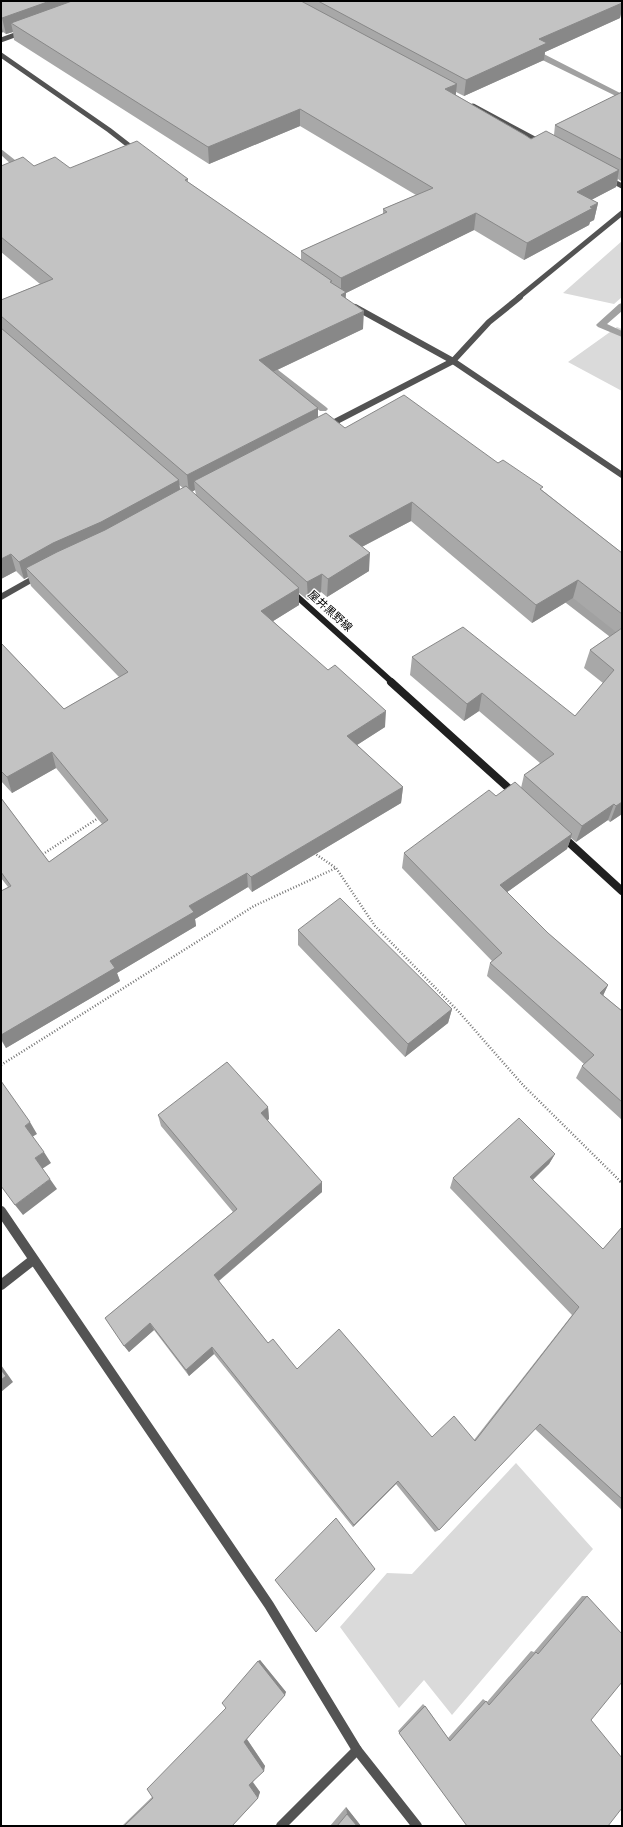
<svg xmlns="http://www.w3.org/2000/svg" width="623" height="1827" viewBox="0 0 623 1827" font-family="'Work Sans','Noto Sans JP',sans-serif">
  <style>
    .green { fill: #dadada }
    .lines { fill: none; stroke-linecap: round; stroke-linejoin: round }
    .stream { fill: #a1a1a1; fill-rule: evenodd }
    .path-far1 { stroke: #757575; stroke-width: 2.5; stroke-dasharray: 1 2; stroke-linecap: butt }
    .path { stroke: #757575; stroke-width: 3; stroke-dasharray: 1.5 2.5; stroke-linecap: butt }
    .service { stroke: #535353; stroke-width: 10 }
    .minor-far2 { stroke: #535353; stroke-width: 5 }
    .minor-far1 { stroke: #535353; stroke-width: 6 }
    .minor { stroke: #535353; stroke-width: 10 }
    .tertiary { stroke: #535353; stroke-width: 6 }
    .secondary-far1 { stroke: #202020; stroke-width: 6 }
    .secondary { stroke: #202020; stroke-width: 8 }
    .wall { fill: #a8a8a8; fill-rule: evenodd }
    .shaded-wall { fill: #888 }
    .building { fill: #c3c3c3; stroke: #888 }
    .labels { text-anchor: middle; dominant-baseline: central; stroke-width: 3; stroke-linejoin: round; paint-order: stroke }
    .street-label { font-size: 11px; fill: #000; stroke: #fff }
  </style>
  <rect width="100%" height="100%" fill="#fff"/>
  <!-- green -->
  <path class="green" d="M622,241V297L614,304L563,293Z
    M617,327L622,329V391L568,362Z
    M516,1463L593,1549L452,1715L424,1680L399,1708L340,1627L387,1573L412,1574Z"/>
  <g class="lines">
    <!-- stream -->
    <path class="stream" d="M526,48H532L622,94V99L526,52Z
      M1,149L29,171V175H23L1,155Z
      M622,303V311L607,324L622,331V337L598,327L596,325L598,323L619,304Z
      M261,358L264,359L326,407L328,409L326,411H320L258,363L256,361Z
      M557,586L561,587L622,634V644L618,643L553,593L552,590L553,587Z"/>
    <!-- path-far1 -->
    <path class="path-far1" d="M314,853L336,868L375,926L458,1011L523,1085L621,1182
      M40,856L100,817
      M1,1065L254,906L336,868"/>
    <!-- path -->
    <path class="path" d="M620,1181L622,1183"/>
    <!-- service -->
    <path class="service" d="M281,1826L357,1750"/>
    <!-- minor-far2 -->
    <path class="minor-far2" d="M1,40L23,32
      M1,55L109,130L136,151
      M473,106L542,143
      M607,178L622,186
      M518,298L622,213"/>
    <!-- minor-far1 -->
    <path class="minor-far1" d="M355,307L453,361L622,475
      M453,361L489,322L520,297"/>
    <!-- minor -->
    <path class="minor" d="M1,1211L269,1605L357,1750L417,1826
      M1,1285L33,1260"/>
    <!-- tertiary -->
    <path class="tertiary" d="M327,426L453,361
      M1,597L38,576"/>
    <!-- secondary-far1 -->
    <path class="secondary-far1" d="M292,592L393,683"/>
    <!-- secondary -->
    <path class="secondary" d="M391,682L515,794
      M562,836L622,891"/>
  </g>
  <!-- wall -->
  <path class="wall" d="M1,1H622V11V10L620,18L545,52L544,60L464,96L456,92V95L531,139L554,135L555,125L622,92V182L618,179L616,187L591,200L598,203L594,220L590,222L589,225L524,260L474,230L346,293L345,297L363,329L273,372L318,408V417L345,428L498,463L542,490L622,553V814L610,822L608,820L576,842L571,838L567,849L507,892L548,933L608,985L603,995L622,1011V1120L576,1078L582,1066L584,1064L487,976L490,963L492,961L402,868L404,853L496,796L521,788L524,775L540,763L479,711L464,721L410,675L412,657L575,716L603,683L584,668L590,650L616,632L573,598L532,623L411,521L362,547L369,571L327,597L321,592L308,600L299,593V605L273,621L385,727L357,745L403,787L401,803L252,892L248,887L195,919L196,926L117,973L120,981L6,1048L1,1040V891L8,887L1,878V798L49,862L102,824L56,768L12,793L1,781V643L64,709L119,677L31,586L28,577L24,579L16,571L1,579V300L40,284L1,252V166H34L70,168L188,179V182L301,260V251L383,214V209L416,195L300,126L209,164L14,40L13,32L6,34L3,32L1,33ZM179,485L183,488L180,490ZM195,490L196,495L192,492Z
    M298,930L452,1009L448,1023L405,1057L298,945Z
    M268,1107L269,1119L267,1120L322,1192L219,1281L268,1343L297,1369L432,1437L474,1440L572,1315L450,1188L453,1178L555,1154L549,1164L533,1180L603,1249L622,1227V1510L535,1429L439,1530L435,1532L396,1484L353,1527L214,1354L189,1376L154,1330L129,1352L105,1318L233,1212L161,1126L158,1115Z
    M582,1596H587L467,1826L398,1731L423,1704L425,1706L448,1738L483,1699L487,1702L531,1651L534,1652Z
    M260,1660L286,1692L247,1739L265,1766L253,1782L260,1792L258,1798L232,1826H122L152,1797L226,1708Z
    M346,1807L361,1826H330Z"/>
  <!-- shaded-wall -->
  <path class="shaded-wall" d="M50,1H98L11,23L13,32L6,34L2,18Z
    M622,3V8L620,18L545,52L544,60L464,96L466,80L539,39Z
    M1,24L3,32L1,33Z
    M457,84L455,101L445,89Z
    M300,109V126L209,164L208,147Z
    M619,170L616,187L574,209L577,192Z
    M598,203L594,220L590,222L589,225L524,260L527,243Z
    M476,213L474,230L346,293L345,311L341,295V278Z
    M364,311L363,329L260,378L259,360Z
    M318,408V426L194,481L195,490L189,493L187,475Z
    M179,480L181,498L26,568L28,577L24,579L19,562L53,543Z
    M412,502L411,521L348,554L349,536Z
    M370,553L369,571L327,597L328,579Z
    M11,554L16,571L1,579V559Z
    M322,574L321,592L308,600L307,582Z
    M578,580L573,598L532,623L536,605Z
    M299,588V605L262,628L261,611Z
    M482,693L479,711L464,721L467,704Z
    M386,711L385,727L346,752L347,736Z
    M52,752L56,768L12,793L7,777Z
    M403,787L401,803L252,892L251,877Z
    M622,802V814L610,822L616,806Z
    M614,804L608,820L576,842L582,826Z
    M572,834L567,849L496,900L500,885Z
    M247,873L248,887L195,919L196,926L117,973L120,981L6,1048L1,1038V1035L189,906Z
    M608,985L602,998L600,993Z
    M452,1009L448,1023L405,1057L408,1044Z
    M268,1107L269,1119L262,1125L261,1113Z
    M30,1122L37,1134L32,1137L25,1126Z
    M44,1152L51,1163L42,1169L35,1158Z
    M555,1154L549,1164L525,1187L530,1177Z
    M50,1179L57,1189L23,1215L15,1205Z
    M322,1182V1192L216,1283L214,1275Z
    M150,1323L154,1330L129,1352L124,1346Z
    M212,1347L214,1354L189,1376L186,1370Z
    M1,1365L13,1382L1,1392Z
    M398,1481L396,1484L353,1527L354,1525Z
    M260,1660L286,1692L285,1695L258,1661Z
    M246,1738L265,1766L264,1771L244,1742Z
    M251,1780L260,1792L258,1798L249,1785Z
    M346,1807L361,1826H357L347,1814Z"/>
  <!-- building -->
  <path class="building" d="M1,1H50L2,18L1,17Z
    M72,1H301L457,84L445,89L525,135L531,139L546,131L619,170L577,192L598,203L590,207L593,208L527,243L476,213L341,278L301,251L387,212L383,209L433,188L300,109L208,147L11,23Z
    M318,1H621L622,2V3L539,39L547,43L466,80Z
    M622,92V160L555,125Z
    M137,141L188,179L185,180L332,281L330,282L346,292L341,295L364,311L259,360L318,408L187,475L1,316V300L53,279L1,237V166L23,157L34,166L55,157L70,168Z
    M1,328L179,480L101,522L53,543L19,562L11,554L1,559Z
    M404,395L498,463L503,460L543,487L540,489L622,553V614L578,580L536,605L412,502L349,536L370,553L328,579L322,574L307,582L194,481L326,413L345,428Z
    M186,486L299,588L261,611L328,670L335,665L386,711L347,736L403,787L251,877L247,873L189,906L194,912L110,961L115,968L1,1035V891L11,886L1,872V798L49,862L108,820L52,752L7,777L1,771V643L64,709L128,672L26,568L57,552L105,530Z
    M463,627L575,716L614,670L590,650L622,628V802L616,806L614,804L582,826L524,775L554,754L482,693L467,704L412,657Z
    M515,782L572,834L500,885L548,933L608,985L600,993L622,1011V1102L582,1066L594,1055L490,963L502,953L404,853L489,790L496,796Z
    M340,898L452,1009L408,1044L298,930Z
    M227,1062L268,1107L261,1113L322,1182L214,1275L268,1343L273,1339L297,1369L339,1329L432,1437L454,1416L475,1441L579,1307L453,1178L519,1118L555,1154L530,1177L603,1249L622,1227V1499L540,1424L439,1530L398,1481L354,1525L212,1347L186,1370L150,1323L124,1346L105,1318L237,1209L158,1115Z
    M1,1081L30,1122L25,1126L44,1152L35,1158L50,1179L15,1205L1,1186Z
    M1,1370L6,1376L1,1380Z
    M336,1518L375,1569L316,1632L275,1580Z
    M587,1596L622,1634V1682L591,1720L622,1758V1808L608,1826H467L399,1733L425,1706L450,1741L486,1701L489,1705L536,1652L538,1654Z
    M258,1661L285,1695L244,1742L264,1771L249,1785L258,1798L232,1826H124L153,1798L147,1789L226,1708L222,1703Z
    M347,1814L357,1826H337Z"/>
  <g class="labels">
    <!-- street labels -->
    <g class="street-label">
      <text transform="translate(330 611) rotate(42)">屋井黒野線</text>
    </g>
  </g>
  <!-- border -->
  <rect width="623" height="1827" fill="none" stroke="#000000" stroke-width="4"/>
</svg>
